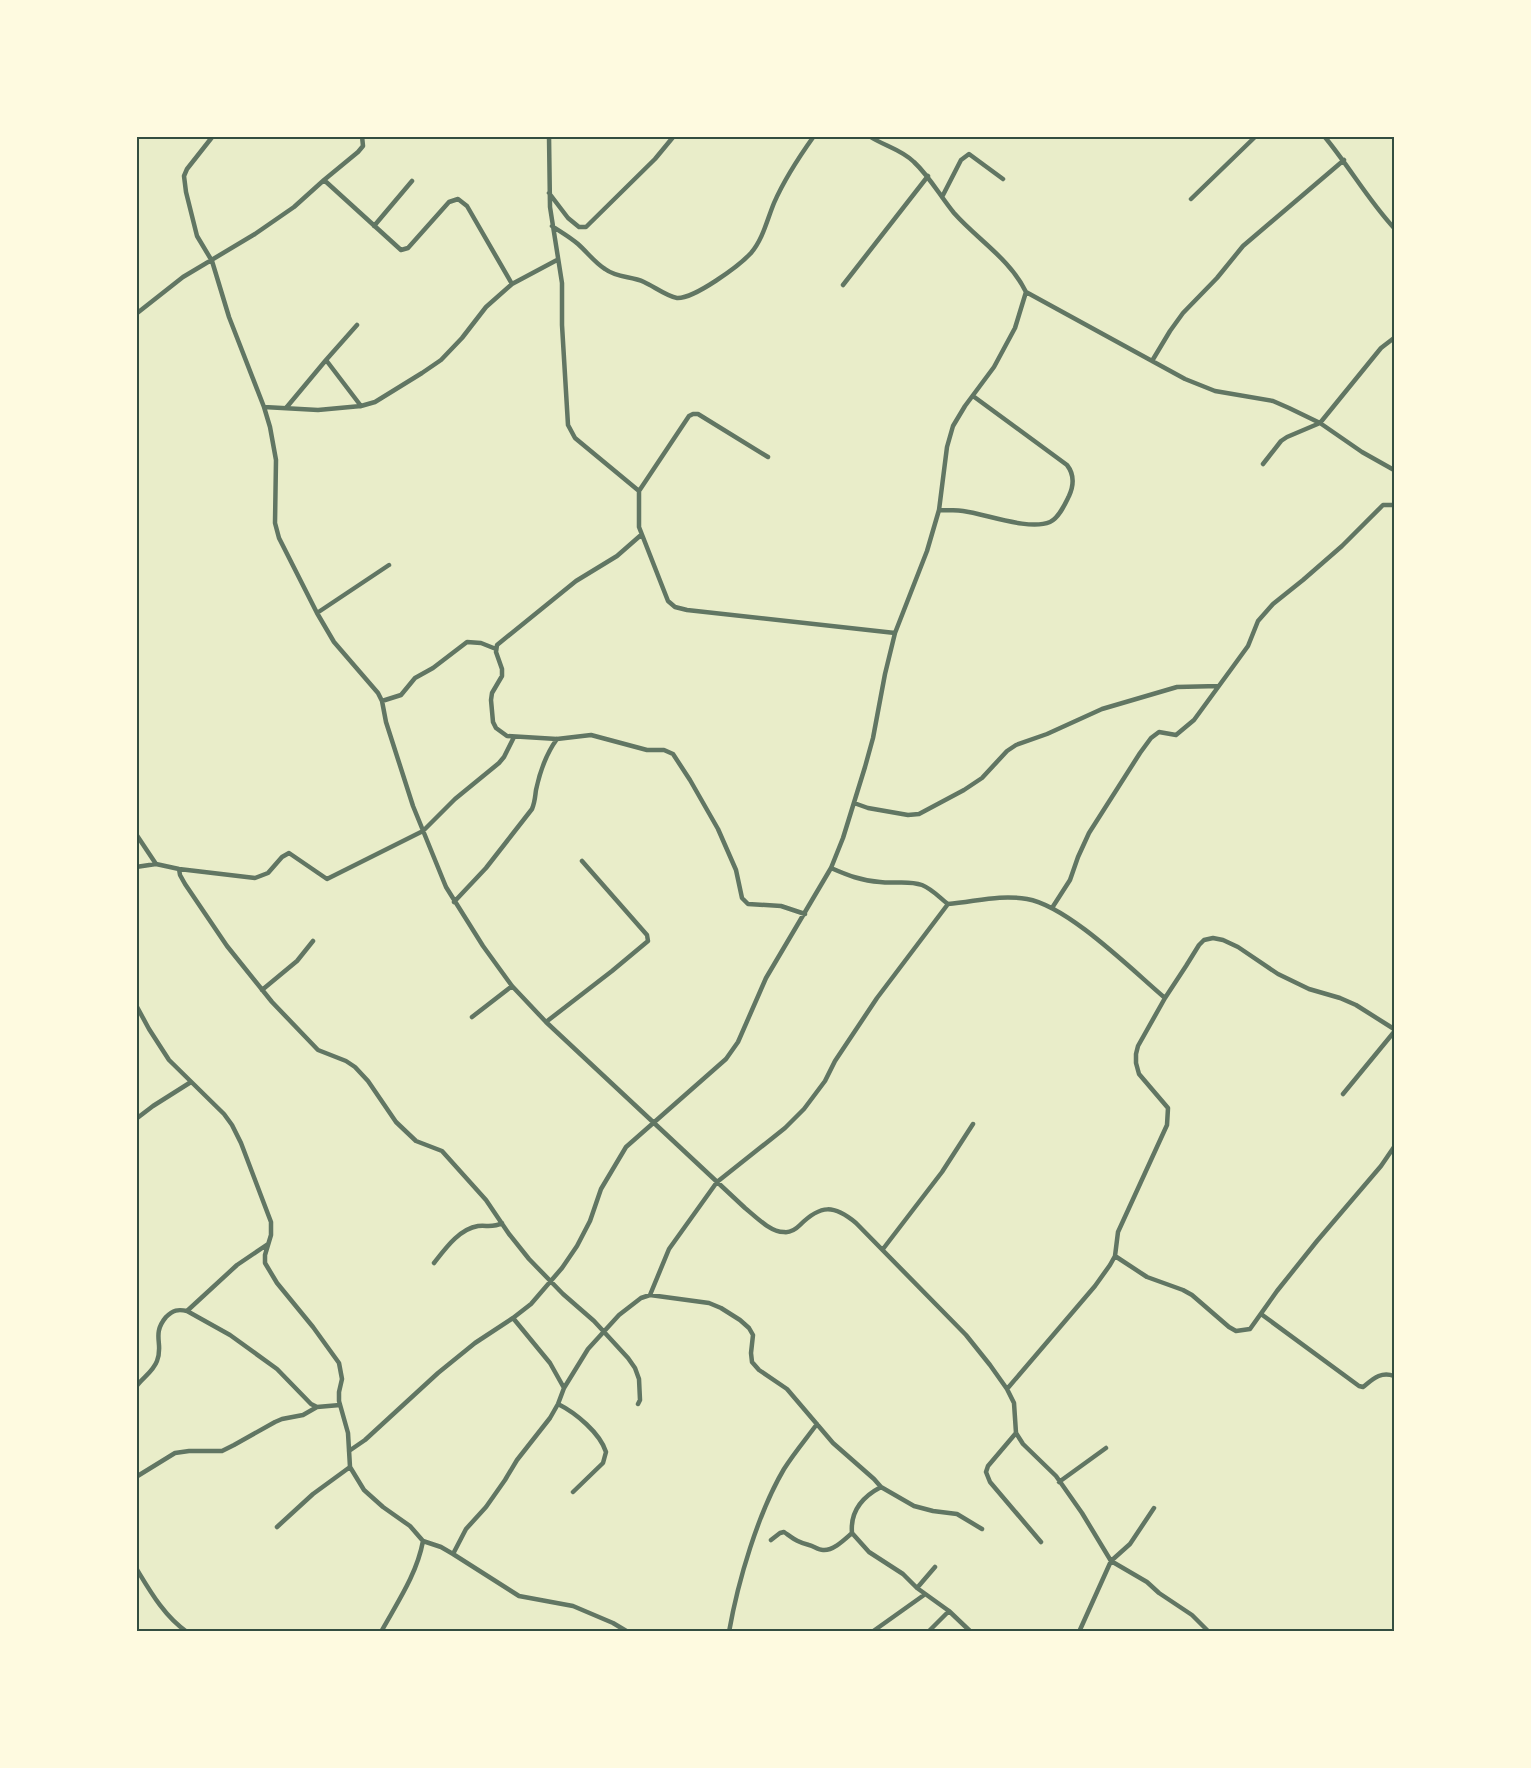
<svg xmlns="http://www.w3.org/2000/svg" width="1531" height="1768" viewBox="0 0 1531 1768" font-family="Karla,sans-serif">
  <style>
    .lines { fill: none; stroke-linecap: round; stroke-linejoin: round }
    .minor { stroke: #617663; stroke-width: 4.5 }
    .neatline { fill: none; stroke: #344e41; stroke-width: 2 }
  </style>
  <rect width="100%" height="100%" fill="#e9edc9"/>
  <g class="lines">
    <!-- minor -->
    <path class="minor" d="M213,136L187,169L184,176L186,192L197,236L212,261L229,317L264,407L270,427L276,460L275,523L279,538L317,613L334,642L378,693L382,701L386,722L413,806L446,887L483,946L512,986L546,1022L745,1208C755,1216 770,1232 784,1232C791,1233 796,1229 800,1225C821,1204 834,1205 856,1223L966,1335L990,1365L1007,1389L1014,1403L1016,1433L1023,1444L1056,1476L1082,1513L1111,1561L1147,1582L1159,1593L1192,1615L1209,1632
      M549,136L550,207L562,283V325L568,425L575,438L639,491V527L668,601L675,607L687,610L895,633
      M869,136C884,146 901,149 914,162C930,177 940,196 954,213C978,240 1010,259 1026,292L1185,379L1215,391L1273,401L1289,408L1320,423L1362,452L1394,470
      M1324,136C1349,166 1368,200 1394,228
      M324,180L401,250L408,248L449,202L458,199L467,206L512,284
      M549,193L568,218L579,227H586L655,159L674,136
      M942,197L961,160L969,154L1003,179
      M1191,199L1256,136
      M374,226L412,181
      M552,226C561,232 570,237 578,244C587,252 595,263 605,269C617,278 631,276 644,282C653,286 668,297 677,298C694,299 739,266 751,253C763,239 767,220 774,203C784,180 799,157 814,136
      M843,285L928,176
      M136,314L183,277L255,234L294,207L324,180L358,152L363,146L362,136
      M326,360L361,406
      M1152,361L1170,331L1183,313L1217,278L1243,246L1344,160
      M264,407L318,410L361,406L375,402L422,373L441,360L462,338L486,307L512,284L557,260
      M286,408L326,360L357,325
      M1263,464L1281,441L1287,437L1320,423L1381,348L1394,338
      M639,491L689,416L693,414H698L768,457
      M939,510C947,510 955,510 963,511C986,514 1029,531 1050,522C1059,518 1065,504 1069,496C1074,485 1074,474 1067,465L973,396
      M641,535L617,556L576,581L497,645L496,652L502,669V676L492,693L491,700L493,722L496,728L507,736L557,739L591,735L647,750H664L673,754L690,780L718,829L736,870L742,898L748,904L781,906L805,914
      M317,613L389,565
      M382,701L401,695L415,678L433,668L467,642L481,643L496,649
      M854,803L868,808L908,815L919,814L964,790L982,778L1007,751L1016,745L1047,734L1102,709L1177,687L1219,686
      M136,834L156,864
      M136,867L156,864L179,869L255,878L268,873L282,857L289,853L327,879L423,831L455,799L499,763L504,757L514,737
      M831,868C847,875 862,881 880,882C895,884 908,880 922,885C932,889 940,898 948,904C975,902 999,894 1027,899C1068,906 1132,970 1165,998
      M179,869L180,875L185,884L227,946L272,1002L318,1050L346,1061L355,1067L368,1081L396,1122L416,1141L442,1151L486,1200L509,1234L529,1259L563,1294L594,1321L628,1358L635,1368L639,1379L640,1400L638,1404
      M454,902L486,868L532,809C535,802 535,797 536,790C540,771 546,754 557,739
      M1052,908L1070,880L1078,857L1089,833L1140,753L1151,738L1159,732L1176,735L1194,720L1232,668L1248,646L1258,621L1273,604L1303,580L1342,546L1383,505H1394
      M262,990L297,961L313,941
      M136,1005L149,1029L169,1060L224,1114L232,1125L241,1143L271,1222V1235L265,1255V1263L277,1283L313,1327L339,1363L342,1379L339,1392V1401L348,1433L350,1467L364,1490L383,1507L410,1526L423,1541L441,1547L453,1554L519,1596L573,1606L613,1623L628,1632
      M472,1017L512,986
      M546,1022L612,971L648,941L647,935L582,861
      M1343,1094L1394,1032
      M136,1119L153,1106L191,1082
      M883,1249L942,1172L973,1124
      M1115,1256L1147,1277L1183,1290L1192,1295L1229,1327L1236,1331L1250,1329L1277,1291L1317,1241L1381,1166L1394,1147
      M434,1263C445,1249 459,1229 478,1226C487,1225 493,1228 502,1223
      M650,1295L669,1249L717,1182L785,1128L804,1109L825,1081L835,1061L877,998L948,904
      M187,1311L230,1335L277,1369L311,1404L317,1407L340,1405
      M1261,1314L1359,1386L1363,1387C1373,1379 1381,1371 1394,1376
      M513,1318L550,1363L564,1388
      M136,1387C142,1378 153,1372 157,1361C164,1344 151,1335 166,1317C173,1310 178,1309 187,1311L237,1265L268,1244
      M1007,1389L1095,1286L1110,1265L1115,1256L1118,1232L1167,1125L1168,1108L1139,1074L1136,1063V1054L1138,1046L1165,998L1186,966L1199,945L1204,940L1213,938L1223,940L1238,947L1278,974L1309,989L1340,998L1356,1005L1394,1029
      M558,1404C576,1413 600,1433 606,1452L603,1463L573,1492
      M1016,1433L988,1466L986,1472L990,1482L1041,1542
      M349,1451L365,1440L438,1373L475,1343L513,1318L531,1304L562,1268L577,1246L590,1221L601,1189L626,1147L726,1059L738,1042L766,978L831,868L843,838L865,767L873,738L885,674L895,633L927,551L939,510L947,447L953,426L965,406L994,367L1015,328L1026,292
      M136,1477L175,1453L189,1451H222L234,1445L275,1422L282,1419L303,1415L317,1407
      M1059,1482L1106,1448
      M881,1487C862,1497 850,1511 852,1533L869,1552L903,1574L917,1588L949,1611L971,1632
      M277,1527L313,1494L350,1467
      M771,1540L780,1533L784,1532C794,1539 797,1542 809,1545C814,1546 818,1550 823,1550C833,1551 844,1540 852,1533
      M453,1554L466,1529L486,1507L505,1480L517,1460L550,1418L558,1404L564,1388L588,1349L619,1315L641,1298L650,1295L709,1303L721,1308L740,1320L749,1328L753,1335L751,1353L752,1362L759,1370L787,1389L833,1443L874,1479L881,1487L914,1506L933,1511L957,1514L982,1529
      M136,1568C150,1591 164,1616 187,1632
      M917,1588L935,1567
      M381,1632C397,1603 417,1574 423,1541
      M729,1632C738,1581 758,1513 784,1469C794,1453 806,1439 817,1424
      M872,1632L924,1595
      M928,1632L949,1611
      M1079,1632L1111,1561L1130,1544L1154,1508"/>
  </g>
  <!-- border -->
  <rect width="1531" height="1768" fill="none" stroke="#fefae0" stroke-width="276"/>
  <rect x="138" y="138" width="1255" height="1492" class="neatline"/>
</svg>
